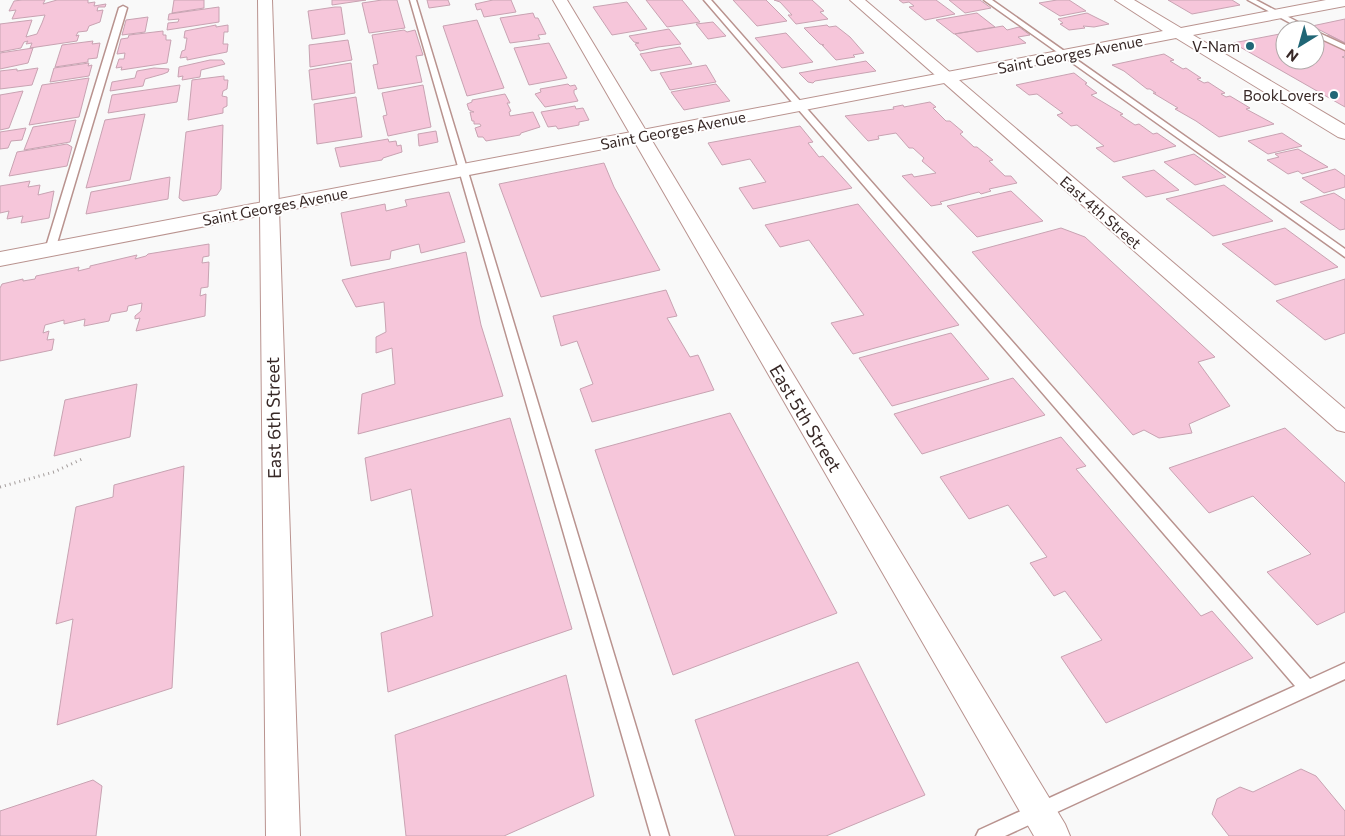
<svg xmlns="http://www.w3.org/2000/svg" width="1345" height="836" viewBox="0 0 1345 836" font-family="Commissioner,sans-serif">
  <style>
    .building { fill: #f6c6da; stroke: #c8a3b2 }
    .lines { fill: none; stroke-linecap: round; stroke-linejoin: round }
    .service-casing { stroke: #b9938f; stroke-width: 3 }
    .minor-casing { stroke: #b9938f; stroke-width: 2 }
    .tertiary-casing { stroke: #b9938f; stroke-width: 2 }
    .path { stroke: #a39c9b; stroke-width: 3; stroke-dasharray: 1 4; stroke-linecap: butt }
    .service { fill: #fff; fill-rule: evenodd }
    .minor { fill: #fff; fill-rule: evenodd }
    .tertiary { fill: #fff; fill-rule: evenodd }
    .poi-dot { fill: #206676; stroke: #fff; stroke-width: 2 }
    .labels { text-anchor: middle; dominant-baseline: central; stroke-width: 4; stroke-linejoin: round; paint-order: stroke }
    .far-poi-label { font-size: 15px; fill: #372826; stroke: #fff; text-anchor: end }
    .far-street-label { font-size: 15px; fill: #372826; stroke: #fff }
    .street-label { font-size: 18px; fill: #372826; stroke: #fff }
  </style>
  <rect width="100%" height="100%" fill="#f9f9f9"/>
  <!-- building -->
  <path class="building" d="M22,0H45L43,4L57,0H88V3L95,2L94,6L106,4L105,7H98L97,11L103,10L100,22L89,26L87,31L78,32L76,36L79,35L77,41L30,48L32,43L26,44L28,41L24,42L21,48L0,52V24L32,20L26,37L37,34L42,23L45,15L12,19L16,10L9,11L14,1Z
    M174,0H204V8L172,13Z
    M332,0H366L332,5Z
    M382,0H397L405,28L369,33L362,3Z
    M427,0H448L450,5L429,8Z
    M493,0H511L516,12L484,17L481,9L477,10L475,4Z
    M646,0H682L700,22L667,27Z
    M733,0H766L787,21L757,26Z
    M774,0H812L824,11L820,12L828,19L796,24L788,15H792L780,2Z
    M899,0H936L955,14L925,20L909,7L914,6L909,2L903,3Z
    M949,0H980L991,8L965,13Z
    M1057,0H1069L1086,11L1060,16L1039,3Z
    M1168,0H1232L1240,5L1192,14Z
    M627,2L647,29L612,35L593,7Z
    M219,7V22L167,30L168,23L178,22L179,19L168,20L169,14Z
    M335,7H341L345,34L312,39L308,11Z
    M533,13L535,18H538L546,34L538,35L540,39L510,43L500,18Z
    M977,13L995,27L954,34L936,20Z
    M1087,13L1109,24L1094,27L1083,26L1085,28L1069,30L1060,24L1063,23L1058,19Z
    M148,17L145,32L122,35L126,20Z
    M1345,19V43L1312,26Z
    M477,20L504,88L467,96L443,26Z
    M713,22L726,36L708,39L696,24Z
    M216,25V27L228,25V32H224L223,44H228L227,52L187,60V57L180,58L182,51L185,50L187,38H184L185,31Z
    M827,25L829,27L836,26L850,37L864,53L853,55L855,57L836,60L822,45H824L820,44L804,28Z
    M1003,26L1007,30L1019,27L1030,35L1018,37L1026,43L977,52L955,34Z
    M669,29L681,44L658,47L640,51L635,44L639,43L634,42L629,36Z
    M404,30L407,32L415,30L423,55L416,56L422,82L378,89L373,65L378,64L372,35Z
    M163,31V35H166V40H171L167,63L121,70L122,67L116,68L119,59H124L125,53L117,54L121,39L128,38L129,35Z
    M786,33L813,62L782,68L755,38Z
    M1285,33V60H1315V38L1329,35L1345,43V56L1342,57L1345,58V107L1233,43Z
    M348,40L352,60L310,67L309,45Z
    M93,41L92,44L100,43L97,58L88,59V62L55,67L62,45Z
    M549,43L567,78L529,85L514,48Z
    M680,47L692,64L651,71L640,54Z
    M33,48L28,63L0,69V53Z
    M1164,54L1174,60L1170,61L1183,69L1186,68L1201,78L1197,79L1204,83L1208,82L1225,93L1221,94L1226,97L1230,96L1250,108L1246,109L1274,124L1219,137L1196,121L1175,109L1178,108L1153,93H1156L1150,89H1147L1124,71L1112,65Z
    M210,60H222L225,64L201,70L200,77L182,80L183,76L178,77L179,67Z
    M866,61L876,71L815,81L813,83L808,82L799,73Z
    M89,63L88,66L92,65L89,76L50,82L54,68Z
    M351,63L355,93L312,100L309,70Z
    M706,65L716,82L670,90L660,73Z
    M38,68L32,85L0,89V71L17,69V71Z
    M154,68L169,69L168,72L163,74L145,79L143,86L110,91L112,82L135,78L137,71Z
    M1074,73L1087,83L1085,84L1097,93L1091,95L1123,114L1120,115L1135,125L1139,124L1153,134L1157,133L1176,146L1114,162L1096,148L1104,146L1077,125L1071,126L1057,115L1063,113L1037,94L1029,95L1016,85Z
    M224,76V80H228L227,89L223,91L222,96L227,97V106L223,108V113L188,120L192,80Z
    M89,78L79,117L29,125L42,85Z
    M568,84L570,86L575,85L577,89L574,90V93L578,101L545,107L535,94L541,92L540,89Z
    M716,84L730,101L684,110L671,92Z
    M180,85L177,102L108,113L112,95Z
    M423,85L431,127L388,136L383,116L387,115L382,93Z
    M23,91L9,128L0,130V95Z
    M505,94L510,103H507L511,111L509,112L510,116L533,112L540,127L521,133L520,135L486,141L483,137H478L475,128L481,126L480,124H474V121H472L470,112H474L469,110L467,104L472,102V100Z
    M356,97L362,137L317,144L314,104Z
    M930,102L936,107L933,108L946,121H950L963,132L960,134L974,147H977L993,160L989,161L1005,176H1011L1017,183L989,189L991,191L981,194L979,192L940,202L942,204L931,206L902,176L912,174L914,177L936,173L922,161L924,158L913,148H909L896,133L878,136L879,139L868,141L845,116L894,109L893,107L903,105L904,107Z
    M575,106L576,109L583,108L589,120L579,122V125L558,129L556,126L548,127L541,112Z
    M145,114L130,180L86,188L105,120Z
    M76,120L70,142L24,150L33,127Z
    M223,125L221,189L217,195L183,201L179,198L186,132Z
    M800,126L813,142L808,143L819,157L823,156L852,188L753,209L739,188L766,182L750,159L722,165L708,143Z
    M26,128L22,140L11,141L8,148L0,149V132Z
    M436,131L438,142L419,146L418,134Z
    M1282,133L1302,146L1268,154L1248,141Z
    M388,139L389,142L396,141L397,146L401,145L402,152L383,158L382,160L340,167L335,148Z
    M67,144L72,147L67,166L9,176L17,152Z
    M1298,149L1328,167L1302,174L1298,171L1288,174L1267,160L1279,157L1275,154Z
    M1194,154L1226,177L1195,185L1164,162Z
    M604,163L614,187L660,270L541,297L499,184Z
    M1335,169L1345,176V187L1324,193L1302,178Z
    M1154,170L1179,190L1146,197L1122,177Z
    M170,177L168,199L86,214L91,192Z
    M30,181L28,187L40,185L38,195L54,191L49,218L21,223L23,216L7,219L9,211L0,213V186Z
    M1224,185L1273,221L1213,236L1166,199Z
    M1011,191L1043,221L977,237L947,206Z
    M449,192L465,242L421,253L419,244L391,251L390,259L351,266L341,213L385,204L386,211L407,206L405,200Z
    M1334,193L1345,200V229L1340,230L1300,202Z
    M858,204L959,325L853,354L831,323L864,315L809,240L780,247L765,225Z
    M1061,228L1085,237L1215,357L1198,362L1230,406L1189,424L1192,433L1159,438L1144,430L1133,435L972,252Z
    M1285,228L1338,267L1275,285L1222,244Z
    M209,244V256L203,257L202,263L209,262L208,287L201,288L200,296L206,294L205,316L136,331L140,318L135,319V316L141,311L142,303L128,306L127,311L111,314L109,321L84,326L85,319L64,324V320L45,325L43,333L49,331L47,340L54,339L52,350L0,361V288L2,284L23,279V281L35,279L36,276L79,267L78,271L90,268V266L137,255L135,259L146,256L148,254Z
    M466,252L481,325L503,396L358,434L362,394L395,384L392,348L376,353V337L386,332L384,302L356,307L342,280Z
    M1345,279V333L1325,340L1276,301Z
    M666,290L677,316L667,318L690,357L698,355L714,390L592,422L580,389L593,384L577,341L561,346L553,316Z
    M951,333L989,379L892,406L859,358Z
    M1013,378L1045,415L922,454L894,414Z
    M137,384L130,437L54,456L65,400Z
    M730,413L837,613L673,675L595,450Z
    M510,418L572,629L388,692L381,633L433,616L411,489L371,501L365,458Z
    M1285,428L1345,483V612L1317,625L1267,572L1311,554L1253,496L1209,513L1169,468Z
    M1061,437L1086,466L1076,469L1201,616L1212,611L1253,658L1106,723L1061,657L1102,640L1065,591L1054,596L1030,563L1047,557L1008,505L969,519L940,477Z
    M184,466L172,688L57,725L73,619L56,624L76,507L113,497L114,485Z
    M858,662L925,795L826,836H735L695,720Z
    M566,675L594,796L504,836H406L395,735Z
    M1301,769L1316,776L1345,811V836H1229L1212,814L1217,799L1240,787L1253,792Z
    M93,780L102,786L96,836H0V811Z"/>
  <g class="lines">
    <defs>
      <path id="service" d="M410,0H416L669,836H651Z
        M704,0H711L1310,679L1345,663V679L1005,836H976L979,830L1295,686Z
        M984,0H992L1345,249V257Z
        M1248,0H1256L1313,30H1303Z
        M123,6L127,8L55,250L54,252H46L45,250L119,8Z
        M1315,31L1345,45V50L1315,36Z"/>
      <path id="minor" d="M258,0H272L300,836H266Z
        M553,0H567L1065,824L1070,836H1034Z
        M850,0H865L1345,409V432L1337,430Z"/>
      <path id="tertiary" d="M1115,0H1134L1181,28L1326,0H1345V6L1193,35L1345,125V139L1338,137L1176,38L0,266V252L1163,31Z"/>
    </defs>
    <!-- service casing -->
    <use href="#service" class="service-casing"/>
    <!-- minor casing -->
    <use href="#minor" class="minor-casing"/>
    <!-- tertiary casing -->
    <use href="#tertiary" class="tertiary-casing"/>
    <!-- path -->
    <path class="path" d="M0,487L54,472L82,459"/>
    <!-- service -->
    <use href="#service" class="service"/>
    <!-- minor -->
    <use href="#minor" class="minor"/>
    <!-- tertiary -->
    <use href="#tertiary" class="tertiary"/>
  </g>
  <!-- markers -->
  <g class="poi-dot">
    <circle cx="1250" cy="46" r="5"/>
    <circle cx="1334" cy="95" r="5"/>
  </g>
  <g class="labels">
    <!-- far-poi labels -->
    <g class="far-poi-label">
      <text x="1240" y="46">V-Nam</text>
      <text x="1324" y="95">BookLovers</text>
    </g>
    <!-- far-street labels -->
    <g class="far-street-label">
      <text transform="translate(1070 54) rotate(-11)">Saint Georges Avenue</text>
      <text transform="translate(673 130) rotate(-11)">Saint Georges Avenue</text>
      <text transform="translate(275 206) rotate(-11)">Saint Georges Avenue</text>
      <text transform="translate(1101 212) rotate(41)">East 4th Street</text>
    </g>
    <!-- street labels -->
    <g class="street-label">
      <text transform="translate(273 418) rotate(-91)">East 6th Street</text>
      <text transform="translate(806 418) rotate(59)">East 5th Street</text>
    </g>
  </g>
  <!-- north arrow -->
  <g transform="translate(1300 45) rotate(217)"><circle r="24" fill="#ffffff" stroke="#afa9a8"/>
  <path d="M0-4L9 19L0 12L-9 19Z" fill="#206676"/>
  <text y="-8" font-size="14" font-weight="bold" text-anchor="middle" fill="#372826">N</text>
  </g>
</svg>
